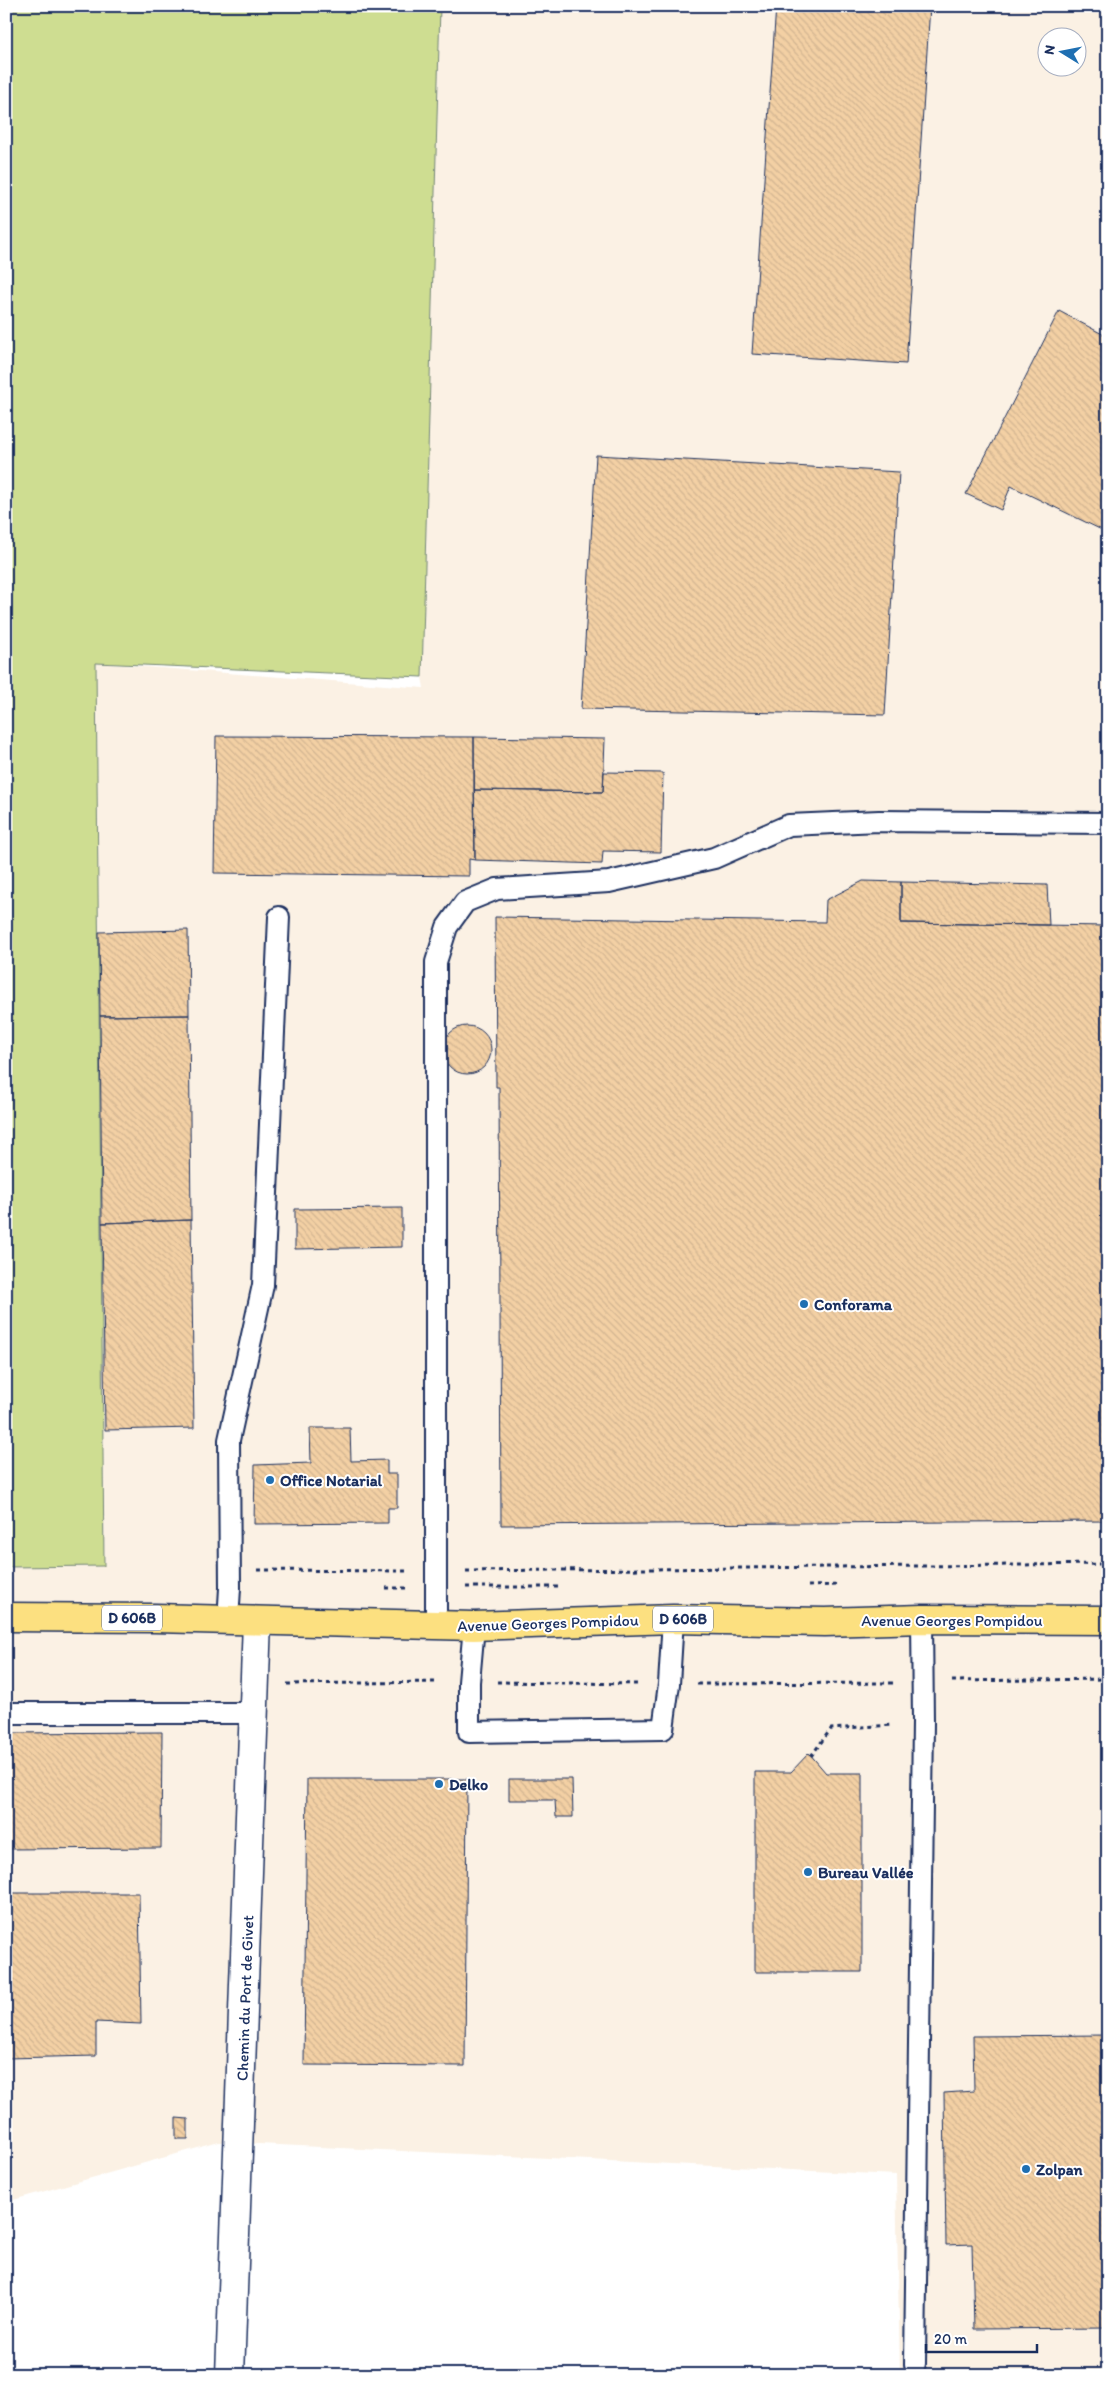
<svg xmlns="http://www.w3.org/2000/svg" width="1114" height="2381" viewBox="0 0 1114 2381" font-family="Itim,sans-serif">
  <style>
    .built { fill: #fbf1e4; fill-rule: evenodd }
    .grass { fill: #cedd91; stroke: #748678 }
    .building { fill: url(#building-back-hatch); stroke: #1b2f5e }
    .lines { fill: none; stroke-linecap: round; stroke-linejoin: round }
    .service-casing { stroke: #1b2f5e; stroke-width: 24 }
    .minor-casing { stroke: #1b2f5e; stroke-width: 31 }
    .primary-casing { stroke: #1b2f5e; stroke-width: 31 }
    .path { stroke: #1b2f5e; stroke-width: 3; stroke-dasharray: 4 4; stroke-linecap: butt }
    .service { stroke: #fff; stroke-width: 20 }
    .minor { stroke: #fff; stroke-width: 28 }
    .primary { stroke: #fce080; stroke-width: 28 }
    .poi-dot { fill: #1f6fb2; stroke: #fff; stroke-width: 2 }
    .labels { text-anchor: middle; dominant-baseline: central; stroke-width: 4; stroke-linejoin: round; paint-order: stroke }
    .shield { fill: #fff; stroke: #5f6d8e; stroke-width: 1 }
    .shield-label { font-size: 15px; font-weight: bold; fill: #1b2f5e }
    .poi-label { font-size: 16px; font-weight: bold; fill: #1b2f5e; stroke: #fff; text-anchor: start }
    .street-label { font-size: 16px; fill: #1b2f5e; stroke: #fff }
  </style>
  <defs>
    <pattern id="building-back-hatch" width="6" height="6" patternUnits="userSpaceOnUse" patternTransform="scale(1.25)"><rect width="6" height="6" fill="#f3d0a4"/><path d="M-1 5l2 2M0 0l6 6M5-1l2 2" fill="none" stroke="#d0b390"/></pattern>
  </defs>
  <rect width="100%" height="100%" fill="#fff"/>
  <filter id="ink" filterUnits="userSpaceOnUse"><feTurbulence type="fractalNoise" baseFrequency=".02" numOctaves="2"/><feDisplacementMap in="SourceGraphic" scale="10" xChannelSelector="R" yChannelSelector="G"/><feConvolveMatrix kernelMatrix="1 2 1 2 8 2 1 2 1" color-interpolation-filters="sRGB"/></filter>
  <g filter="url(#ink)">
    <!-- built -->
    <path class="built" d="M440,6H1108V2375H900L896,2175L219,2142L6,2202V1567L104,1565L96,663L424,688L422,677ZM1046,38H1076V68H1046Z"/>
    <!-- grass -->
    <path class="grass" d="M6,6H440L422,677L96,663L104,1566L6,1567Z"/>
    <!-- building -->
    <path class="building" d="M776,6H930L906,364L752,354Z
      M1059,311L1108,337V533L1011,486L1001,510L966,494Z
      M596,455L899,472L885,715L581,709Z
      M216,736L474,737L475,860L469,859V876L214,873Z
      M474,737L605,739L603,792L474,790Z
      M604,772L663,773L661,852L603,851L602,864L475,860L474,790L603,792Z
      M863,881L901,882V923L1108,926V1521L501,1525L499,1087H496L495,917L825,922L826,900Z
      M901,882L1047,885L1049,925L901,923Z
      M188,930L189,1015L100,1016L99,932Z
      M189,1015L191,1220L102,1223L100,1016Z
      M443 1050a24 24 0 1 1 48 0a24 24 0 1 1-48 0Z
      M402,1208V1247L295,1249V1209Z
      M191,1220L194,1428L105,1430L102,1223Z
      M310,1428H350L351,1461L387,1460V1474H397V1508H388V1523L254,1524L255,1465L311,1463Z
      M162,1732L161,1848L6,1849V1733Z
      M809,1753L826,1773H862V1972H755V1772H791Z
      M307,1779H467L465,2066L304,2065Z
      M509,1779H572L573,1817H556L555,1800H509Z
      M6,1893H139L141,2024L96,2022V2056L6,2058Z
      M1108,2035V2328L974,2329L972,2244L946,2245L944,2093L974,2091L973,2036Z
      M176,2118L188,2119V2139H176Z"/>
    <g class="lines">
      <defs>
        <path id="service" d="M228,1621L230,1588L229,1440L263,1285L279,917
          M436,1626V962L447,927L465,902L497,889L609,882L714,858L789,825L879,821L1108,823
          M474,1626L469,1682V1732L663,1729L669,1684L673,1619
          M6,1713H255
          M915,2364L923,1722L922,1619"/>
        <path id="minor" d="M230,2375L257,1621"/>
        <path id="primary" d="M6,1617L155,1618L474,1626L673,1619L825,1622L922,1619L1108,1620"/>
      </defs>
      <!-- service casing -->
      <use href="#service" class="service-casing"/>
      <!-- minor casing -->
      <use href="#minor" class="minor-casing"/>
      <!-- primary casing -->
      <use href="#primary" class="primary-casing"/>
      <!-- path -->
      <path class="path" d="M258,1570L407,1571
        M466,1571L1108,1564
        M808,1586L840,1585
        M466,1587H560
        M386,1588H407
        M952,1681L1108,1679
        M497,1682L639,1684
        M287,1684L439,1682
        M697,1684L894,1683
        M811,1756L831,1729L893,1725"/>
      <!-- service -->
      <use href="#service" class="service"/>
      <!-- minor -->
      <use href="#minor" class="minor"/>
      <!-- primary -->
      <use href="#primary" class="primary"/>
    </g>
  </g>
  <!-- markers -->
  <g class="poi-dot">
    <circle cx="804" cy="1304" r="5"/>
    <circle cx="270" cy="1480" r="5"/>
    <circle cx="439" cy="1784" r="5"/>
    <circle cx="808" cy="1872" r="5"/>
    <circle cx="1026" cy="2169" r="5"/>
  </g>
  <g class="labels">
    <!-- shield labels -->
    <g class="shield">
      <rect x="102" y="1605.5" width="60" height="25" rx="4"/>
      <rect x="653" y="1606.5" width="60" height="25" rx="4"/>
    </g>
    <g class="shield-label">
      <text x="132" y="1618">D 606B</text>
      <text x="683" y="1619">D 606B</text>
    </g>
    <!-- poi labels -->
    <g class="poi-label">
      <text x="814" y="1304">Conforama</text>
      <text x="280" y="1480">Office Notarial</text>
      <text x="449" y="1784">Delko</text>
      <text x="818" y="1872">Bureau Vallée</text>
      <text x="1036" y="2169">Zolpan</text>
    </g>
    <!-- street labels -->
    <g class="street-label">
      <text x="952" y="1620">Avenue Georges Pompidou</text>
      <text transform="translate(548 1623) rotate(-2)">Avenue Georges Pompidou</text>
      <text transform="translate(245 1998) rotate(-88)">Chemin du Port de Givet</text>
    </g>
  </g>
  <!-- margin -->
  <rect width="1114" height="2381" fill="none" stroke="#fff" stroke-width="25"/>
  <rect x="12" y="12" width="1089" height="2356" fill="none" stroke="#1b2f5e" stroke-width="2" filter="url(#ink)"/>
  <!-- north arrow -->
  <g transform="translate(1062 52) rotate(280)"><circle r="24" fill="#ffffff" stroke="#a4acbf"/>
  <path d="M0-4L9 19L0 12L-9 19Z" fill="#1f6fb2"/>
  <text y="-8" font-size="14" font-weight="bold" text-anchor="middle" fill="#1b2f5e">N</text>
  </g>
  <!-- scale -->
  <path d="M926 2344v8h111v-8" fill="none" stroke="#1b2f5e" stroke-width="2.5"/>
  <text x="934" y="2344" font-size="15" fill="#1b2f5e" stroke="#ffffff" stroke-width="4" paint-order="stroke">20 m</text>
</svg>
